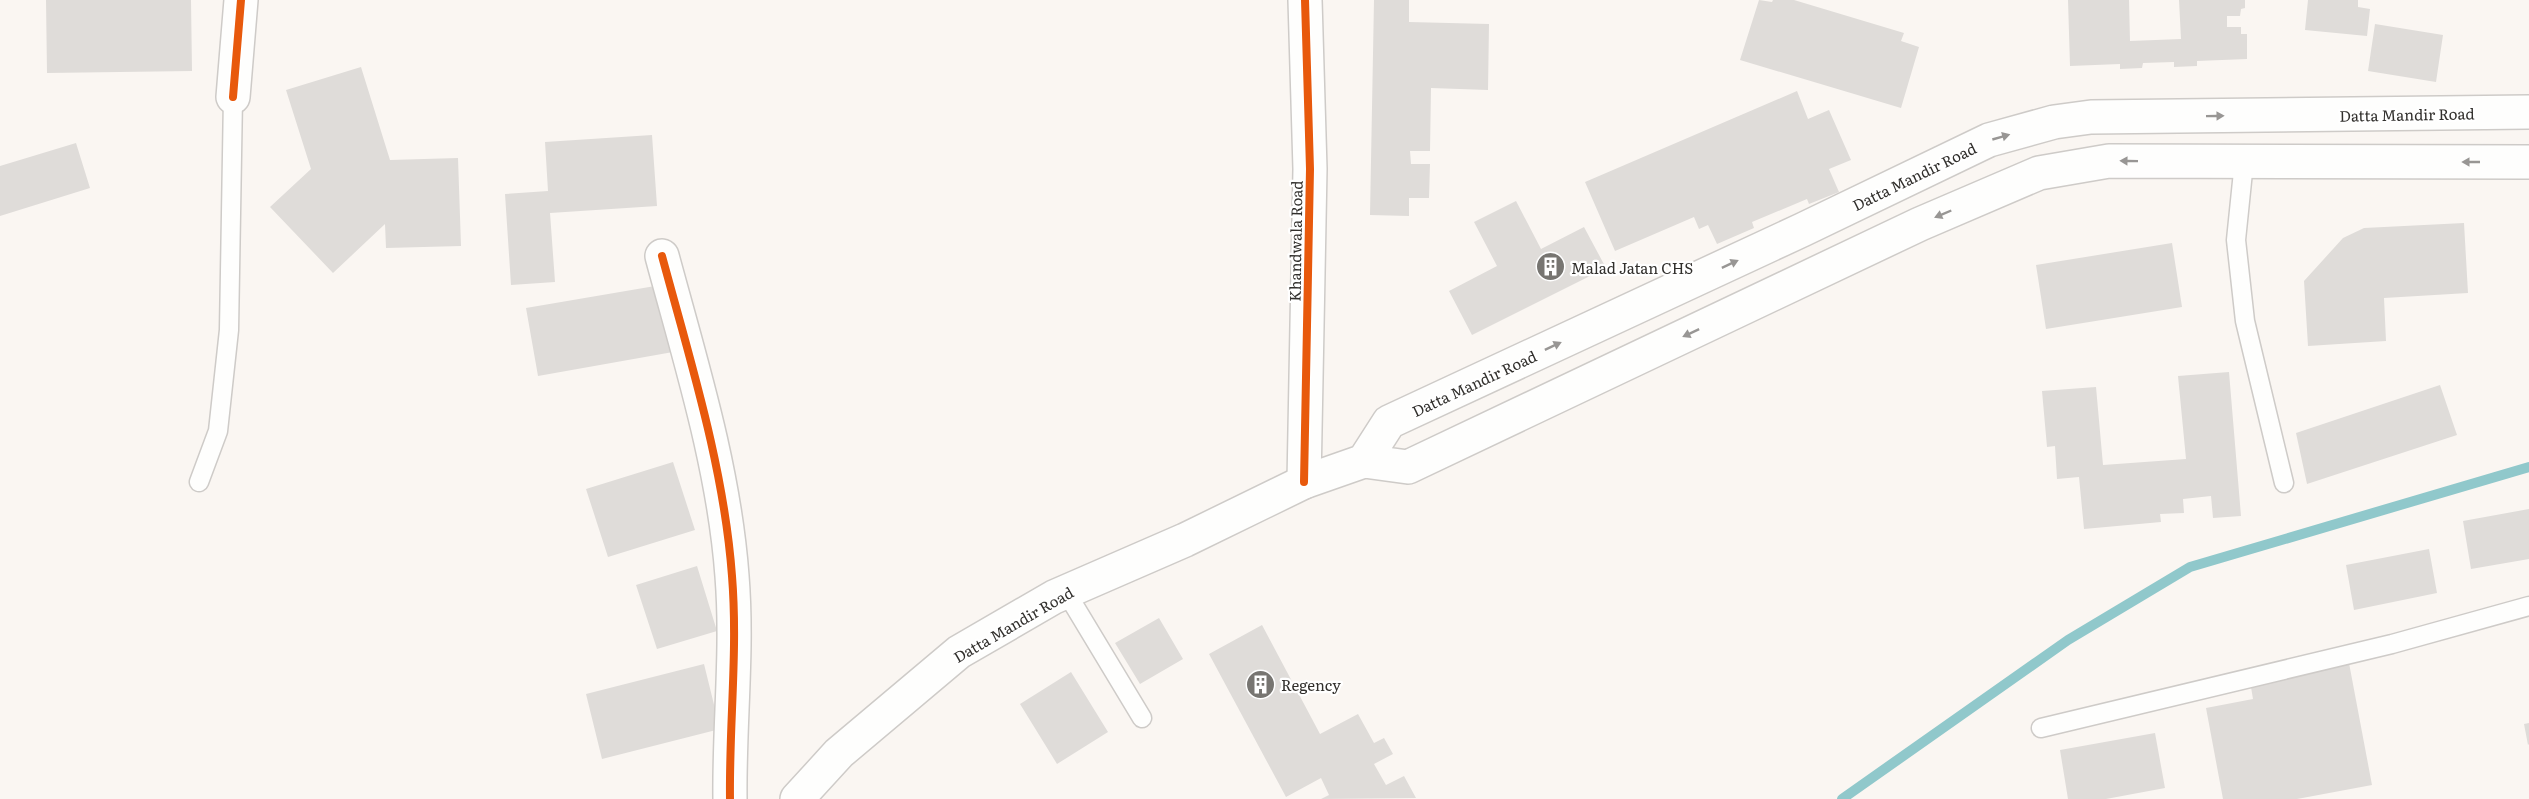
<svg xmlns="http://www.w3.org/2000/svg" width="2529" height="799" viewBox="0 0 2529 799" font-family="Literata,serif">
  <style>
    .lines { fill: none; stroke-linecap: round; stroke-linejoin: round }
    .stream { stroke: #90c8cb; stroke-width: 10 }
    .building { fill: #dfdcd9 }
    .lane-casing { stroke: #cecbc8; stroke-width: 21 }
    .street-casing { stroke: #cecbc8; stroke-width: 36 }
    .secondary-casing { stroke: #cecbc8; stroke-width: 36 }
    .lane { stroke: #fefefd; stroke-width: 18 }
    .street { stroke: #fefefd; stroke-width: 33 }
    .secondary { stroke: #fefefd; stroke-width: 33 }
    .cycleway-casing { stroke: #fff; stroke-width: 11 }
    .cycleway { stroke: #e8590c; stroke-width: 8 }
    .oneway { fill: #989694 }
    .labels { text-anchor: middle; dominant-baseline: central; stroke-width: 4.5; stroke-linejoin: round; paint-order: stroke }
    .street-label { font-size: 15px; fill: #312f2c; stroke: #fff }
    .poi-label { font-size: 15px; fill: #312f2c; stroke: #fff; text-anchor: start }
  </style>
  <rect width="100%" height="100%" fill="#faf6f2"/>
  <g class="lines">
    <!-- stream -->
    <path class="stream" d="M1842,799L2068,640L2190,567L2529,467"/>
  </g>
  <!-- building -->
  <path class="building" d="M46,0H191L192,71L47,73Z
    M1374,0H1409V22L1489,24L1488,90L1431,88L1430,151H1410L1411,164H1430L1429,198H1409V216L1370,215Z
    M1759,0L1772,2L1773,0H1794L1904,33L1901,41L1919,47L1901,108L1740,60Z
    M2068,0H2129L2130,41L2181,39L2179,0H2245V8L2241,9L2240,16H2227V27H2241V34H2247V59L2197,61V66L2174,67V62L2143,63L2142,68L2120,69V64L2070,66Z
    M2308,0H2358V7L2370,9L2367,36L2305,30Z
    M2375,24L2443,35L2436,82L2368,71Z
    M361,67L390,160L458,158L461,246L386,248L385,224L333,273L270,207L311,169L286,90Z
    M1797,91L1808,119L1829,110L1851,160L1829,169L1839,192L1809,204L1807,199L1752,222L1754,228L1717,244L1708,225L1699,229L1694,217L1615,251L1585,182Z
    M652,135L657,206L550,213L555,282L511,285L505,194L548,191L545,142Z
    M76,143L90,188L0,216V166Z
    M1516,201L1541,249L1584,227L1606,268L1472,335L1449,291L1497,266L1474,222Z
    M2464,223L2468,293L2384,298L2386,341L2308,346L2304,281L2343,238L2364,228Z
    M2172,243L2182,307L2046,329L2036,265Z
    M661,285L673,352L538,376L526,308Z
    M2229,372L2241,516L2213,518L2211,496L2183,499L2184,513L2160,514L2161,522L2084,529L2079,477L2057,479L2055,446L2047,447L2042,391L2096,387L2103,465L2186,459L2178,376Z
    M2440,385L2457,435L2307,484L2296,433Z
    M673,462L695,530L608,557L586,489Z
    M2529,509V559L2471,569L2463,521Z
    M2429,549L2437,593L2354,610L2346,565Z
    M697,566L717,631L657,649L636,585Z
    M1159,618L1183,659L1140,684L1115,643Z
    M1262,625L1320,734L1358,714L1374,743L1384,738L1393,754L1374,764L1386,785L1404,776L1416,798L1321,799L1329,795L1321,778L1286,797L1209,654Z
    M2349,663L2372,785L2297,799H2223L2206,708L2253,699L2250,681Z
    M704,664L720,729L602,759L586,694Z
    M1071,672L1108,732L1057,764L1020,704Z
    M2529,723V744L2528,745L2524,724Z
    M2155,733L2165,788L2106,799H2068L2060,750Z"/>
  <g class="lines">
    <defs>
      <path id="lane" d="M2244,162L2236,240L2245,321L2284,483
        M199,482L218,431L229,330L233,97
        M1066,592L1142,718
        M2041,728L2392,644L2529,606"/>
      <path id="street" d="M233,97L241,0
        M662,256C690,360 724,467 732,576C738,651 729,724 730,799
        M1304,482L1310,169L1305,0"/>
      <path id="secondary" d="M1364,461L1389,422L1802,230L1989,140L2054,122L2091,117L2529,112
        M797,799L839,753L959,652L1054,597L1185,540L1304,482L1364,461L1408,467L1920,224L2039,173L2109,161L2529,162"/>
    </defs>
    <!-- lane casing -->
    <use href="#lane" class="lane-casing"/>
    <!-- street casing -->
    <use href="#street" class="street-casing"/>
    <!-- secondary casing -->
    <use href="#secondary" class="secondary-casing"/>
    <!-- lane -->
    <use href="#lane" class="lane"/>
    <!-- street -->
    <use href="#street" class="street"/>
    <!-- secondary -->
    <use href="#secondary" class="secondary"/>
    <defs>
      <path id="cycleway" d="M233,97L241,0
        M662,256C690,360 724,467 732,576C738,651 729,724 730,799
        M1304,482L1310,169L1305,0"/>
    </defs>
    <!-- cycleway casing -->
    <use href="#cycleway" class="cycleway-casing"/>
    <!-- cycleway -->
    <use href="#cycleway" class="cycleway"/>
  </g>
  <!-- one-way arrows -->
  <defs><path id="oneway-solid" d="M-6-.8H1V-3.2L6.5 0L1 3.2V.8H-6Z" transform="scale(1.5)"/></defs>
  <g class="oneway">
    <use href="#oneway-solid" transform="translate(2215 116) rotate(-1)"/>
    <use href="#oneway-solid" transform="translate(2001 137) rotate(-16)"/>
    <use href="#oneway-solid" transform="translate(2129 161) rotate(-179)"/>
    <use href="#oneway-solid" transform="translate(2471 162) rotate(180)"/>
    <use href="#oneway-solid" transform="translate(1943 214) rotate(157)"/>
    <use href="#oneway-solid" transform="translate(1730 264) rotate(-25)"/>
    <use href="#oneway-solid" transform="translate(1691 333) rotate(155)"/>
    <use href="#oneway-solid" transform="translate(1553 346) rotate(-25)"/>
  </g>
  <!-- icons -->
  <defs>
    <symbol id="building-disc" viewBox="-11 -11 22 22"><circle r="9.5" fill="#777571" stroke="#fff"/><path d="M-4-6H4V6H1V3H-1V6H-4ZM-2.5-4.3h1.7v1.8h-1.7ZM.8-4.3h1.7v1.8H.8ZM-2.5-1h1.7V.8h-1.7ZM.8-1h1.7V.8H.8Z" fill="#fff"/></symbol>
  </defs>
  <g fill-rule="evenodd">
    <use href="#building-disc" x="1534" y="250" width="33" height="33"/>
    <use href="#building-disc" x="1244" y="668" width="33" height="33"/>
  </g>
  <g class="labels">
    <!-- street labels -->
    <g class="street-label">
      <text transform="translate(2407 114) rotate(-1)">Datta Mandir Road</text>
      <text transform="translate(1914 176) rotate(-26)">Datta Mandir Road</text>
      <text transform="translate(1295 241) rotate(-89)">Khandwala Road</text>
      <text transform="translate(1474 383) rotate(-25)">Datta Mandir Road</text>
      <text transform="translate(1013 624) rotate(-30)">Datta Mandir Road</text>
    </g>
    <!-- poi labels -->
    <g class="poi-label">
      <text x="1571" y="267">Malad Jatan CHS</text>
      <text x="1281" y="684">Regency</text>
    </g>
  </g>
</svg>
